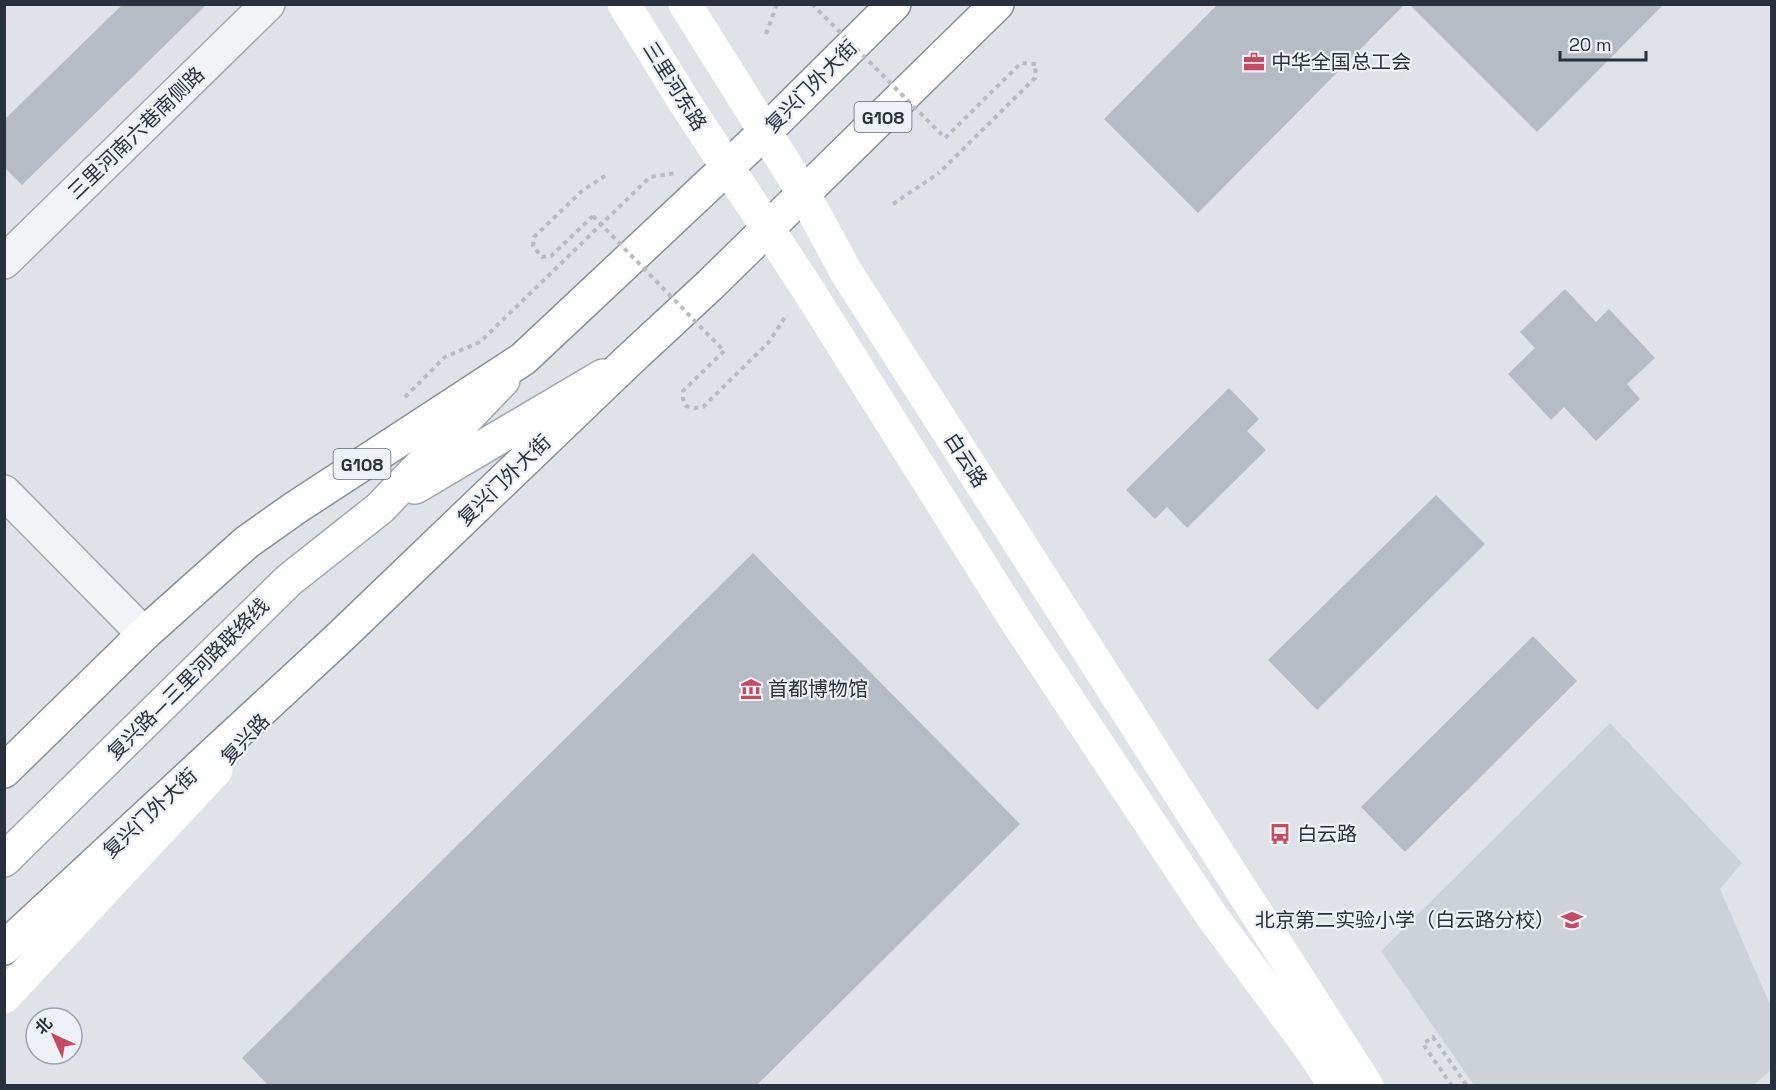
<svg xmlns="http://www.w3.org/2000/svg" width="1776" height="1090" viewBox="0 0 1776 1090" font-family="'Space Grotesk','Noto Sans SC',sans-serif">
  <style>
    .built { fill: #cdd2d9 }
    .building { fill: #b6bcc4 }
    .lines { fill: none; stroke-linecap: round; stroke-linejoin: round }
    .street-casing { stroke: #a5a9b1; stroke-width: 36 }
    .primary-casing { stroke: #9fa7b2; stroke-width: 36 }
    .highway-casing { stroke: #87919d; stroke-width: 36 }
    .path { stroke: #b9bdc2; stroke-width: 4; stroke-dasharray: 4.5 4.5; stroke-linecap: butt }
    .street { stroke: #f1f3f6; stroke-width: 33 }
    .secondary { stroke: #fff; stroke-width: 33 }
    .primary { stroke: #fff; stroke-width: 33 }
    .highway { stroke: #fff; stroke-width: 33 }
    .path-bridge { stroke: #b9bdc2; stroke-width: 4; stroke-dasharray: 4.5 4.5; stroke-linecap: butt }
    .labels { text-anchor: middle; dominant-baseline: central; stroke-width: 4.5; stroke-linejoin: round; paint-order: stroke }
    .shield { fill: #eef1f5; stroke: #646b74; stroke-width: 1.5 }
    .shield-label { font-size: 18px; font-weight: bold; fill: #29313d }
    .poi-label { font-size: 20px; fill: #29313d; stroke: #eef1f5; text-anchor: start }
    .street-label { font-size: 20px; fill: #29313d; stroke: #eef1f5 }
  </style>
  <rect width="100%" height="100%" fill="#dfe2e7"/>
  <!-- built -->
  <path class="built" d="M1610,723L1742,863L1720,889L1771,1007V1070L1754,1085H1474L1381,951Z"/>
  <!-- building -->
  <path class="building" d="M1218,4H1405L1198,213L1104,119Z
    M1409,4H1664L1537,132Z
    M122,5H206L22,185L4,167V120Z
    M1565,289L1596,322L1609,309L1655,358L1627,384L1640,399L1596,441L1564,407L1551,420L1508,374L1535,348L1520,332Z
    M1229,388L1259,419L1247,431L1266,450L1187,528L1167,507L1155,519L1126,490Z
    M1436,495L1485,544L1317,710L1268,660Z
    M753,553L1020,824L756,1086H269L242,1058Z
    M1533,636L1577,681L1405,852L1361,807Z"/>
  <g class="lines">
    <defs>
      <path id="street" d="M4,262L268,4
        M4,492L144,634"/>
      <path id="primary" d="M415,487L603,376
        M4,860L289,580L380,508L503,380"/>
      <path id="highway" d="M4,771L144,634L247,542L295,508L523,359L765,132L894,4
        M4,948L338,639L627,362L710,285L997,4"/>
    </defs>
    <!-- street casing -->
    <use href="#street" class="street-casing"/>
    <!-- primary casing -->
    <use href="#primary" class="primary-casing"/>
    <!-- highway casing -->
    <use href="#highway" class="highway-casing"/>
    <!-- path -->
    <path class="path" d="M766,34L777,4
      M893,204L939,173
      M593,216L551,256L542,257L533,246L534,237L583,190L608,174
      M724,351L683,391V399L686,406L694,408L703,407L769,342L787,314
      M405,397L445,357L480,342L650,177L676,173
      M1452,1086L1423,1044L1433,1037L1467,1086"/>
    <!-- street -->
    <use href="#street" class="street"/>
    <!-- secondary -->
    <path class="secondary" d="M624,4L685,103L807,288L1016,621L1211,915L1311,1049L1335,1086
      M685,4L804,194L846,272L1367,1086
      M4,997L216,770"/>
    <!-- primary -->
    <use href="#primary" class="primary"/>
    <!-- highway -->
    <use href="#highway" class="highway"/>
    <!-- path-bridge -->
    <path class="path-bridge" d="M812,4L945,138L1021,63L1036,64L1035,78L939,173
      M593,216L724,351"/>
  </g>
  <!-- icons -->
  <defs>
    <symbol id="office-bare" viewBox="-9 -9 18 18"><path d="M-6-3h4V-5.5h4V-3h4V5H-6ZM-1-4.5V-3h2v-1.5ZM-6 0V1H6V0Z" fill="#c74a61" stroke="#eef1f5" stroke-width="2.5" paint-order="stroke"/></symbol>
    <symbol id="museum-bare" viewBox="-9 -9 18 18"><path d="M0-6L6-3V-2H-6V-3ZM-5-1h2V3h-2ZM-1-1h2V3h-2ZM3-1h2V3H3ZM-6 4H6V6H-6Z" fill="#c74a61" stroke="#eef1f5" stroke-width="2.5" paint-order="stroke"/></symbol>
    <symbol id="bus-bare" viewBox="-9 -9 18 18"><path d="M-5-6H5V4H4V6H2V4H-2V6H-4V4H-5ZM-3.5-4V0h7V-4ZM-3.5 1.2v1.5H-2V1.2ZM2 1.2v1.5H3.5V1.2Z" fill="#c74a61" stroke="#eef1f5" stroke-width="2.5" paint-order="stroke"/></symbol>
    <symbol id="school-bare" viewBox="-9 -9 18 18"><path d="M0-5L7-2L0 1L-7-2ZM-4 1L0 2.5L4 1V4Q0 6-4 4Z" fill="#c74a61" stroke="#eef1f5" stroke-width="2.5" paint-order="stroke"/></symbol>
  </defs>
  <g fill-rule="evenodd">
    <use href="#office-bare" x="1239" y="47" width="30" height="30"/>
    <use href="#museum-bare" x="736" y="674" width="30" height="30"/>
    <use href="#bus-bare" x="1265" y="819" width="30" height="30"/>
    <use href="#school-bare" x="1557" y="905" width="30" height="30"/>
  </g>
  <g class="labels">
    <!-- shield labels -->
    <g class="shield">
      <rect x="854.5" y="102" width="57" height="30" rx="4.5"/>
      <rect x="333.5" y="449" width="57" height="30" rx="4.5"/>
    </g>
    <g class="shield-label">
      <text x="883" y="117">G108</text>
      <text x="362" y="464">G108</text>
    </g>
    <!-- poi labels -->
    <g class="poi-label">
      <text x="1271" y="62">中华全国总工会</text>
      <text x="768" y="689">首都博物馆</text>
      <text x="1297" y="834">白云路</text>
      <text x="1555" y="920" text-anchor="end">北京第二实验小学（白云路分校）</text>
    </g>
    <!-- street labels -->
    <g class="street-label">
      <text transform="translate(675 86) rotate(58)">三里河东路</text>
      <text transform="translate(811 86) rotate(-45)">复兴门外大街</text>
      <text transform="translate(136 133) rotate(-44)">三里河南六巷南侧路</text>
      <text transform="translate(966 460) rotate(57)">白云路</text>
      <text transform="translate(504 480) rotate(-44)">复兴门外大街</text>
      <text transform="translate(188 679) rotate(-45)">复兴路—三里河路联络线</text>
      <text transform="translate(245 739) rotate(-47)">复兴路</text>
      <text transform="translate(150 813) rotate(-43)">复兴门外大街</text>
    </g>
  </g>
  <!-- border -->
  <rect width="1776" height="1090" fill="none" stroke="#29313d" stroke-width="12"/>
  <!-- north arrow -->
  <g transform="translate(54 1036) rotate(315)"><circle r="28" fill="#eef1f5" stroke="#9fa4ab" stroke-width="1.5"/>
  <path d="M0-4.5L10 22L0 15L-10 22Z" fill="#c74a61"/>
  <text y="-9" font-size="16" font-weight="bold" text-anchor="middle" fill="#29313d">北</text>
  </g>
  <!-- scale -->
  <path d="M1560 51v9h86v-9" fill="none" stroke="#29313d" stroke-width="3"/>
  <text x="1569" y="51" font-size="18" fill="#29313d" stroke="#eef1f5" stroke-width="4.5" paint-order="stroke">20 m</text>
</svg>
